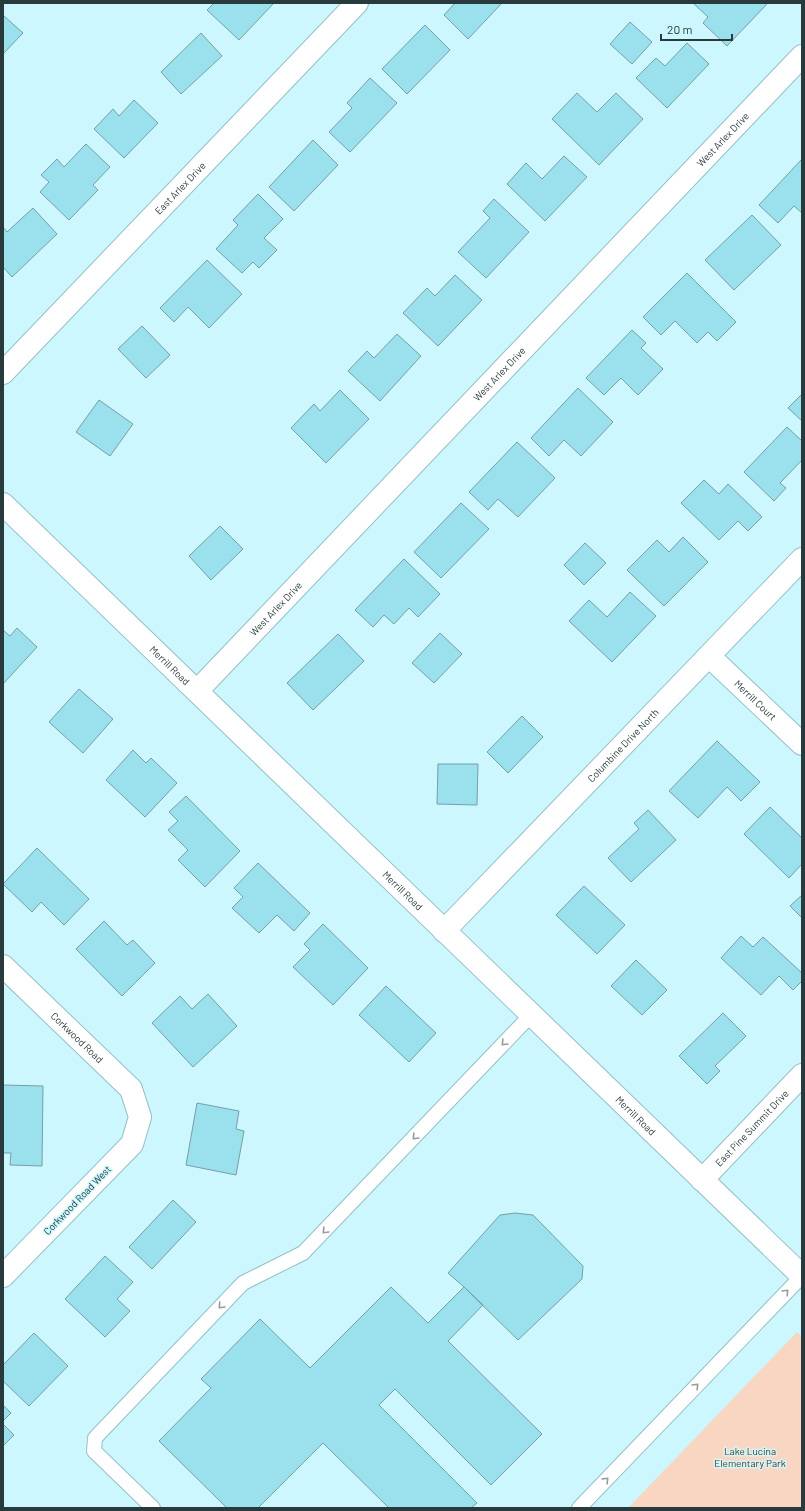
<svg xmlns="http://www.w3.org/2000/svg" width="805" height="1511" viewBox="0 0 805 1511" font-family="Barlow,sans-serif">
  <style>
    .green { fill: #f8d6c2 }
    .building { fill: #9be0ed; stroke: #779fa6 }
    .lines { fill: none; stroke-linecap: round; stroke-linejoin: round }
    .service-casing { stroke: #96bfc7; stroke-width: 16 }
    .minor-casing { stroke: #96bfc7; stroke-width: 24 }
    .secondary-casing { stroke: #96bfc7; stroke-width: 24 }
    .service { stroke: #fff; stroke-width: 14 }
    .minor { stroke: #fff; stroke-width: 22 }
    .secondary { stroke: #fff; stroke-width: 22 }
    .oneway { stroke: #949c9e }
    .labels { text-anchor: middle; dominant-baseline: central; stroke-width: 3; stroke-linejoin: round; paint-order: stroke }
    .street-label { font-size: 10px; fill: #293a3d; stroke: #ccf7ff }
    .park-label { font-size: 10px; fill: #5f300e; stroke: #ccf7ff }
  </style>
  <rect width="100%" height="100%" fill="#ccf7ff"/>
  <!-- green -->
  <path class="green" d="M797,1332L802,1337V1508H628Z"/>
  <!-- building -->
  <path class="building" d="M214,3H274L239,40L207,10Z
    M455,3H502L468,39L444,15Z
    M693,3H768L727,46L703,23L708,17Z
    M3,16H4L23,33L3,54Z
    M630,22L652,42L632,64L610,44Z
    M425,25L450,50L407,94L382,69Z
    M201,33L222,56L181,94L161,72Z
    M687,43L709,64L667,108L636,78L656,58L665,66Z
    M370,78L397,103L350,152L329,132L352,108L347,103Z
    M577,93L597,112L616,93L643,119L599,165L552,119Z
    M134,100L158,123L124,158L94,129L113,109L119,116Z
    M313,140L338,165L294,211L269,187Z
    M86,144L110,167L93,185L98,190L69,220L40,192L49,182L41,175L57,159L64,167Z
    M564,156L587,177L545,221L507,184L526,163L542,179Z
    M802,159V213L794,206L778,223L759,205Z
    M258,194L283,219L264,238L277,250L259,268L253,262L242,273L216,249L238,225L233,220Z
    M494,199L529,232L486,278L458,252L490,218L483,211Z
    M33,208L57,234L12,277L3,267V227L7,232Z
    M752,215L781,245L734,290L705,260Z
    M207,260L242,294L209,328L188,307L174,322L160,308Z
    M687,273L736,322L717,341L708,332L697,343L675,321L661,335L643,317Z
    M455,275L482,300L438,346L403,313L427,288L435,296Z
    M142,326L170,355L146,378L118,349Z
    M632,330L646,343L641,348L663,369L638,395L621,378L604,395L586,378Z
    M397,334L421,356L380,401L348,371L367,351L374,358Z
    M578,388L613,422L581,456L564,440L549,456L531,438Z
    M340,390L369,419L326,463L291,428L314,404L320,411Z
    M801,395L802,397V421L788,408Z
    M99,400L133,424L110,456L76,432Z
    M787,427L802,441V460L780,483L786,488L774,501L744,472Z
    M517,442L555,478L518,517L498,499L488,510L469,492Z
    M704,480L719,494L728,484L762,517L748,531L738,521L719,540L681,503Z
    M461,503L489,529L441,578L414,552Z
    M220,526L243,549L211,580L189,556Z
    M683,537L708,562L664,606L627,570L657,540L669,552Z
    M585,543L606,563L584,585L564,565Z
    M404,559L440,594L418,617L409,608L394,624L384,615L373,627L355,610Z
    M630,592L656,616L612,662L569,621L589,600L607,617Z
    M17,628L37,647L3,684V630L10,636Z
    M440,633L462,654L434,683L412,663Z
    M338,634L364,661L313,710L287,683Z
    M79,689L113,719L83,753L49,722Z
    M522,716L543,737L508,773L487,752Z
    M717,741L760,782L741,801L727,787L698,818L669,791Z
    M133,750L146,763L151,758L177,783L145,817L106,780Z
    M438,764H478L477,805L437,804Z
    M186,796L240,851L205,887L178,860L188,850L168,830L178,821L169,812Z
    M770,807L802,838V864L789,878L744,834Z
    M648,810L676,840L631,882L608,858L639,829L634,823Z
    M37,848L89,899L64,925L41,902L32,912L3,884Z
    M258,863L310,913L294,931L277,915L259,933L232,908L243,897L234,888Z
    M584,886L625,925L597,954L556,915Z
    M802,895V918L790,906Z
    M104,921L127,945L133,940L155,963L122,996L76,949Z
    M323,924L368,968L333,1005L293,967L310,950L304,944Z
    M741,936L753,947L763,937L802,973V981L793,990L779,976L761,995L721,958Z
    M636,960L667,990L642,1015L611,986Z
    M386,986L436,1033L409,1062L359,1015Z
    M208,994L237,1026L193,1067L152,1023L180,996L192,1009Z
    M723,1013L746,1036L715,1066L720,1071L707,1084L679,1056Z
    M3,1085L43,1086L42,1166L10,1165L11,1153H3Z
    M197,1103L239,1111L236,1129L244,1131L236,1175L186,1165Z
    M173,1200L196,1222L152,1269L129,1247Z
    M515,1213L533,1215L583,1266L582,1279L518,1340L464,1287L448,1273L500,1215Z
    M105,1256L133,1282L117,1299L130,1311L105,1337L65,1299Z
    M391,1287L428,1323L464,1287L483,1305L448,1341L542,1434L491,1485L395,1389L379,1405L477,1503L471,1508H389L323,1443L258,1508H227L159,1441L211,1388L201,1379L260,1319L310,1368Z
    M34,1333L68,1366L29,1406L3,1381V1365Z
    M3,1405L11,1413L3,1421Z
    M3,1424L14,1435L3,1446Z"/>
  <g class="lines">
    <defs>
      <path id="service" d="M153,1508L94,1451L95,1438L243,1283L303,1253L531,1015
        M579,1508L802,1276"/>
      <g id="minor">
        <path id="s1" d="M3,373L357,3"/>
        <path id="s2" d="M709,656L802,744"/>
        <path id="s3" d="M197,691L802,56"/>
        <path id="s4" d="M444,931L802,559"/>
        <path id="s5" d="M3,966L131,1089L140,1117L132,1144L3,1276"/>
        <path id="s6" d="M702,1180L802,1075"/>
      </g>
      <g id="secondary">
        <path id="s7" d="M3,504L802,1276"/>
      </g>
    </defs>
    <!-- service casing -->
    <use href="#service" class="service-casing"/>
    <!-- minor casing -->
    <use href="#minor" class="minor-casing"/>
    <!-- secondary casing -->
    <use href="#secondary" class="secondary-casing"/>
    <!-- service -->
    <use href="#service" class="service"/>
    <!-- minor -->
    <use href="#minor" class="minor"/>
    <!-- secondary -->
    <use href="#secondary" class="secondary"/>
  </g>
  <!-- one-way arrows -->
  <defs><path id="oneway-chevron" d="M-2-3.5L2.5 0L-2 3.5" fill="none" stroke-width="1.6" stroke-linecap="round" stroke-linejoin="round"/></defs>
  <g class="oneway">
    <use href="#oneway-chevron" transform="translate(504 1043) rotate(134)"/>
    <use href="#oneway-chevron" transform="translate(415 1137) rotate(134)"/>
    <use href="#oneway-chevron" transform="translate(325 1231) rotate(134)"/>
    <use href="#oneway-chevron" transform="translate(786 1292) rotate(-46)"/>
    <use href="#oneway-chevron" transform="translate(221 1306) rotate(133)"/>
    <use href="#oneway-chevron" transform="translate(696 1386) rotate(-46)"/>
    <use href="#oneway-chevron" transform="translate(606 1480) rotate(-46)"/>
  </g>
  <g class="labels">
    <!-- street labels -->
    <g class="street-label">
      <text stroke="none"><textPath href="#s3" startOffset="762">West Arlex Drive</textPath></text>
      <text stroke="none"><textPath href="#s1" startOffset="256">East Arlex Drive</textPath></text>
      <text stroke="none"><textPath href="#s3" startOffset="438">West Arlex Drive</textPath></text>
      <text stroke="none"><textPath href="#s3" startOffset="114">West Arlex Drive</textPath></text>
      <text stroke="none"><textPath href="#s7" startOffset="232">Merrill Road</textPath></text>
      <text stroke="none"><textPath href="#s2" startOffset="64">Merrill Court</textPath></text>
      <text stroke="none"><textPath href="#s4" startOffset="258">Columbine Drive North</textPath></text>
      <text stroke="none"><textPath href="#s7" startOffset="556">Merrill Road</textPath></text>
      <text stroke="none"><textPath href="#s5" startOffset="103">Corkwood Road</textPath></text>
      <text stroke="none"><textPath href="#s7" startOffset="880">Merrill Road</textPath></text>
      <text stroke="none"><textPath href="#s6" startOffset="72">East Pine Summit Drive</textPath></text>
      <text transform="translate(77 1200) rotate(-46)">Corkwood Road West</text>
    </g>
    <!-- park labels -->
    <g class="park-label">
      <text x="750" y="1451">Lake Lucina<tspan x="750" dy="12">Elementary Park</tspan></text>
    </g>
  </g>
  <!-- border -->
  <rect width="805" height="1511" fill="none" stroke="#293a3d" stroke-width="8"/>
  <!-- scale -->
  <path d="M661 34v6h71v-6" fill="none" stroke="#293a3d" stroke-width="2"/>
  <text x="667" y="34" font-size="12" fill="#293a3d" stroke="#ccf7ff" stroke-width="3" paint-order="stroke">20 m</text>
</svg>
